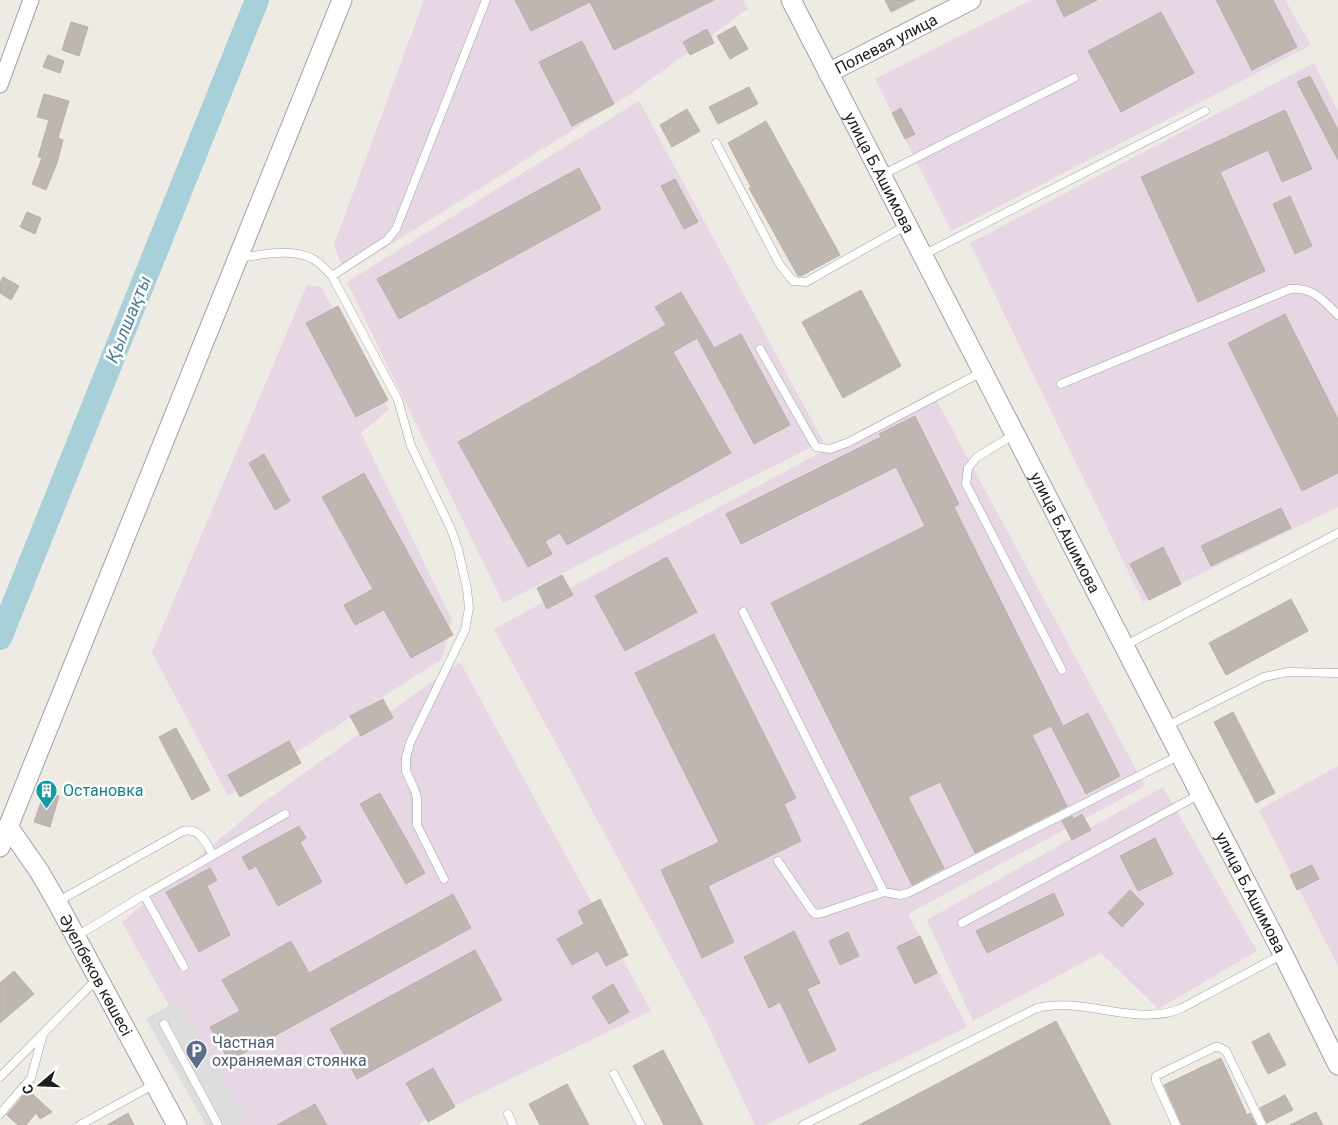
<svg xmlns="http://www.w3.org/2000/svg" width="1338" height="1125" viewBox="0 0 1338 1125" font-family="Roboto,sans-serif">
  <style>
    .industrial { fill: #e7d6e4 }
    .parking { fill: #ddd }
    .lines { fill: none; stroke-linecap: round; stroke-linejoin: round }
    .river { stroke: #a7d0d9; stroke-width: 24 }
    .building { fill: #beb6b1; stroke: #beb0a7 }
    .service-casing { stroke: #a1a1a1; stroke-width: 9 }
    .minor-casing { stroke: #a1a1a1; stroke-width: 17 }
    .tertiary-casing { stroke: #a1a1a1; stroke-width: 21 }
    .service { stroke: #fff; stroke-width: 8 }
    .minor { stroke: #fff; stroke-width: 15 }
    .tertiary { stroke: #fff; stroke-width: 19 }
    .labels { text-anchor: middle; dominant-baseline: central; stroke-width: 5; stroke-linejoin: round; paint-order: stroke }
    .street-label { font-size: 16px; fill: #1d1d1d; stroke: #fff }
    .culture-label { font-size: 16px; fill: #0d838f; stroke: #fff; text-anchor: start }
    .service-label { font-size: 16px; fill: #4e5e75; stroke: #fff; text-anchor: start }
    .water-label { font-size: 18px; font-style: italic; fill: #4d7aa0; stroke: #fff }
  </style>
  <rect width="100%" height="100%" fill="#eeeae4"/>
  <!-- industrial -->
  <path class="industrial" d="M424,0H743L748,9L635,91L345,273L334,245Z
    M1031,0H1285L1311,45L951,231L875,79Z
    M1314,63L1338,111V507L1143,602L970,243Z
    M639,101L823,441L503,603L347,282Z
    M307,285L321,287L389,409L361,433L452,620L442,659L228,796L152,652Z
    M932,392L1145,786L908,914L967,1027L765,1125H755L707,1023L494,629Z
    M460,662L651,1011L419,1123L420,1125H236L122,922L261,804Z
    M1338,766V966L1259,810Z
    M1163,787L1257,951L1158,1009L1101,953L973,1021L927,920Z"/>
  <!-- parking -->
  <path class="parking" d="M179,1000L247,1120L239,1125H206L146,1019Z"/>
  <g class="lines">
    <!-- river -->
    <path class="river" d="M0,638L257,0"/>
  </g>
  <!-- building -->
  <path class="building" d="M515,0H714L614,50L590,2L531,31Z
    M885,0H915L891,12Z
    M1056,0H1097L1064,17Z
    M1216,0H1273L1297,47L1252,70Z
    M1161,12L1194,73L1121,112L1088,51Z
    M71,22L88,27L79,56L62,50Z
    M735,26L748,49L730,59L717,36Z
    M707,29L714,43L690,55L683,42Z
    M582,41L614,104L572,126L539,62Z
    M48,55L64,61L60,73L43,67Z
    M1310,76L1338,130V160L1297,82Z
    M749,87L758,104L718,124L709,107Z
    M44,94L69,101L58,138L63,140L57,163L46,190L32,184L42,158L38,157L49,120L37,117Z
    M901,108L915,134L905,139L892,113Z
    M687,109L700,131L672,147L660,125Z
    M1285,110L1312,169L1282,182L1268,150L1220,172L1265,271L1198,302L1141,177Z
    M766,121L840,255L801,276H798L749,188L751,187L728,143Z
    M579,168L601,209L399,319L377,279Z
    M675,179L698,222L684,229L661,186Z
    M1290,196L1312,246L1295,254L1273,204Z
    M27,212L41,218L35,234L20,227Z
    M3,277L19,286L11,300L0,293V283Z
    M861,290L901,366L843,398L802,322Z
    M681,292L714,348L741,334L790,425L754,444L697,338L673,352L731,453L567,545L560,533L545,541L552,554L528,567L458,442L666,325L655,307Z
    M338,306L388,400L356,417L306,323Z
    M1285,314L1338,419V473L1302,491L1228,343Z
    M915,416L959,504L954,507L1063,726L1088,713L1120,776L1086,794L1051,726L1032,735L1067,806L975,853L940,782L908,797L944,868L912,885L771,603L925,526L896,467L741,544L726,514L881,437L879,434Z
    M264,454L290,501L275,510L249,463Z
    M364,473L453,635L411,658L384,610L355,625L344,605L373,589L322,497Z
    M1281,508L1291,528L1211,566L1201,546Z
    M1163,547L1181,584L1149,600L1130,564Z
    M667,557L697,612L625,651L595,596Z
    M562,575L573,595L547,609L537,588Z
    M1291,599L1308,631L1226,675L1209,643Z
    M714,634L796,798L784,804L801,841L708,886L734,942L702,958L661,870L719,842L635,673Z
    M383,699L393,718L361,736L350,716Z
    M1233,712L1275,793L1256,803L1214,722Z
    M176,728L210,790L192,800L159,737Z
    M289,741L301,763L240,797L228,775Z
    M45,790L59,796L50,827L34,822Z
    M380,793L425,873L406,884L360,804Z
    M1082,814L1091,830L1072,840L1062,821L1072,816L1074,819Z
    M299,826L306,838L300,842L322,882L278,906L256,866L249,870L242,857Z
    M1155,838L1173,874L1138,891L1120,856Z
    M1312,865L1319,879L1297,890L1290,875Z
    M210,868L217,880L207,886L230,935L199,952L166,892Z
    M1130,890L1144,904L1122,927L1108,913Z
    M1054,893L1064,915L987,953L976,931Z
    M453,894L471,928L229,1061L210,1027L240,1011L222,980L291,941L309,973Z
    M600,899L628,955L606,966L598,951L572,965L557,939L584,924L578,911Z
    M794,931L820,983L807,989L836,1050L809,1063L780,1002L769,1008L744,957Z
    M848,932L859,956L840,965L829,941Z
    M920,936L937,973L915,984L897,947Z
    M475,950L502,1000L357,1079L330,1029Z
    M14,971L34,994L0,1023V983Z
    M613,984L629,1012L609,1024L592,997Z
    M1056,1021L1111,1125H859Z
    M1269,1033L1286,1065L1268,1074L1252,1042Z
    M663,1050L703,1125H664L633,1066Z
    M1221,1058L1247,1115L1250,1113L1256,1125H1182L1164,1085Z
    M433,1068L455,1107L428,1122L406,1083Z
    M567,1084L589,1125H540L529,1104Z
    M28,1090L52,1112L40,1119L36,1113L26,1125H18L7,1115Z
    M1285,1095L1293,1110L1267,1123L1260,1108Z
    M315,1104L327,1125H277Z
    M1316,1112L1323,1125H1290Z
    M128,1113L134,1125H107Z"/>
  <g class="lines">
    <defs>
      <path id="service" d="M716,143L780,265L793,281L806,282L907,225
        M882,175L1074,78
        M923,255L1205,111
        M239,258C261,255 289,248 311,258C319,261 326,270 332,276L398,400L411,446L451,529L458,549L467,589L469,608L465,630L410,743L406,758V771L415,791L417,798V825L444,879
        M332,276L387,240L396,229L486,0
        M760,349L816,447L830,449L849,442L982,372
        M1061,384L1290,289C1312,286 1324,301 1338,315
        M1015,434L977,457L968,468L966,484L1062,670
        M743,612L884,892L900,895L908,893L1180,755
        M1124,646L1338,533
        M1165,727L1264,677L1288,672L1338,673
        M778,861L812,911L816,914L822,913L884,892
        M144,895L184,967
        M57,902L183,831C200,827 206,843 213,855
        M962,923L1200,794
        M77,936L144,895L285,814
        M164,1024L218,1125
        M614,1074L641,1125
        M0,1077L97,979
        M0,1114L31,1078L43,1034
        M508,1114L513,1125
        M80,1125L155,1084
        M803,1125L1037,1008C1084,996 1137,1028 1182,1008L1283,954
        M1176,1125L1156,1081V1076L1215,1047H1219L1226,1051L1262,1125"/>
      <path id="minor" d="M0,85L31,0"/>
      <g id="tertiary">
        <path id="s1" d="M791,0L1283,954L1338,1065"/>
        <path id="s2" d="M828,73L971,0"/>
        <path id="s3" d="M9,828L39,871L57,902L177,1125"/>
        <path d="M0,847L342,0"/>
      </g>
    </defs>
    <!-- service casing -->
    <use href="#service" class="service-casing"/>
    <!-- minor casing -->
    <use href="#minor" class="minor-casing"/>
    <!-- tertiary casing -->
    <use href="#tertiary" class="tertiary-casing"/>
    <!-- service -->
    <use href="#service" class="service"/>
    <!-- minor -->
    <use href="#minor" class="minor"/>
    <!-- tertiary -->
    <use href="#tertiary" class="tertiary"/>
  </g>
  <!-- icons -->
  <defs>
    <symbol id="building-pin" viewBox="-11 -11 22 30"><path d="M0 17L-7.5 6A9.5 9.5 0 1 1 7.5 6Z" fill="#0f9aa8" stroke="#fff"/><path d="M-4-6H4V6H1V3H-1V6H-4ZM-2.5-4.3h1.7v1.8h-1.7ZM.8-4.3h1.7v1.8H.8ZM-2.5-1h1.7V.8h-1.7ZM.8-1h1.7V.8H.8Z" fill="#fff"/></symbol>
    <symbol id="parking-pin" viewBox="-11 -11 22 30"><path d="M0 17L-7.5 6A9.5 9.5 0 1 1 7.5 6Z" fill="#5c6f8a" stroke="#fff"/><path d="M-3.5-5.5H1a3.5 3.5 0 0 1 0 7H-1V5.5H-3.5ZM-1-3.4V-.6H.8a1.4 1.4 0 0 0 0-2.8Z" fill="#fff"/></symbol>
  </defs>
  <g fill-rule="evenodd">
    <use href="#building-pin" x="34" y="778" width="25" height="34"/>
    <use href="#parking-pin" x="184" y="1038" width="25" height="34"/>
  </g>
  <g class="labels">
    <!-- street labels -->
    <g class="street-label">
      <text stroke="none"><textPath href="#s2" startOffset="65">Полевая улица</textPath></text>
      <text stroke="none"><textPath href="#s1" startOffset="194">улица Б.Ашимова</textPath></text>
      <text stroke="none"><textPath href="#s1" startOffset="599">улица Б.Ашимова</textPath></text>
      <text stroke="none"><textPath href="#s1" startOffset="1004">улица Б.Ашимова</textPath></text>
      <text stroke="none"><textPath href="#s3" startOffset="171">Әуелбеков көшесі</textPath></text>
    </g>
    <!-- culture labels -->
    <g class="culture-label">
      <text x="63" y="790">Остановка</text>
    </g>
    <!-- service labels -->
    <g class="service-label">
      <text x="212" y="1042">Частная<tspan x="212" dy="18">охраняемая стоянка</tspan></text>
    </g>
    <!-- water labels -->
    <g class="water-label">
      <text transform="translate(128 319) rotate(-68)">Қылшақты</text>
    </g>
  </g>
  <!-- north arrow -->
  <g transform="translate(40 1085) rotate(251)" stroke="#ffffff" stroke-width="4" paint-order="stroke">
  <path d="M0-4L9 19L0 12L-9 19Z" fill="#1d1d1d"/>
  <text y="-8" font-size="14" font-weight="bold" text-anchor="middle" fill="#1d1d1d">С</text>
  </g>
</svg>
